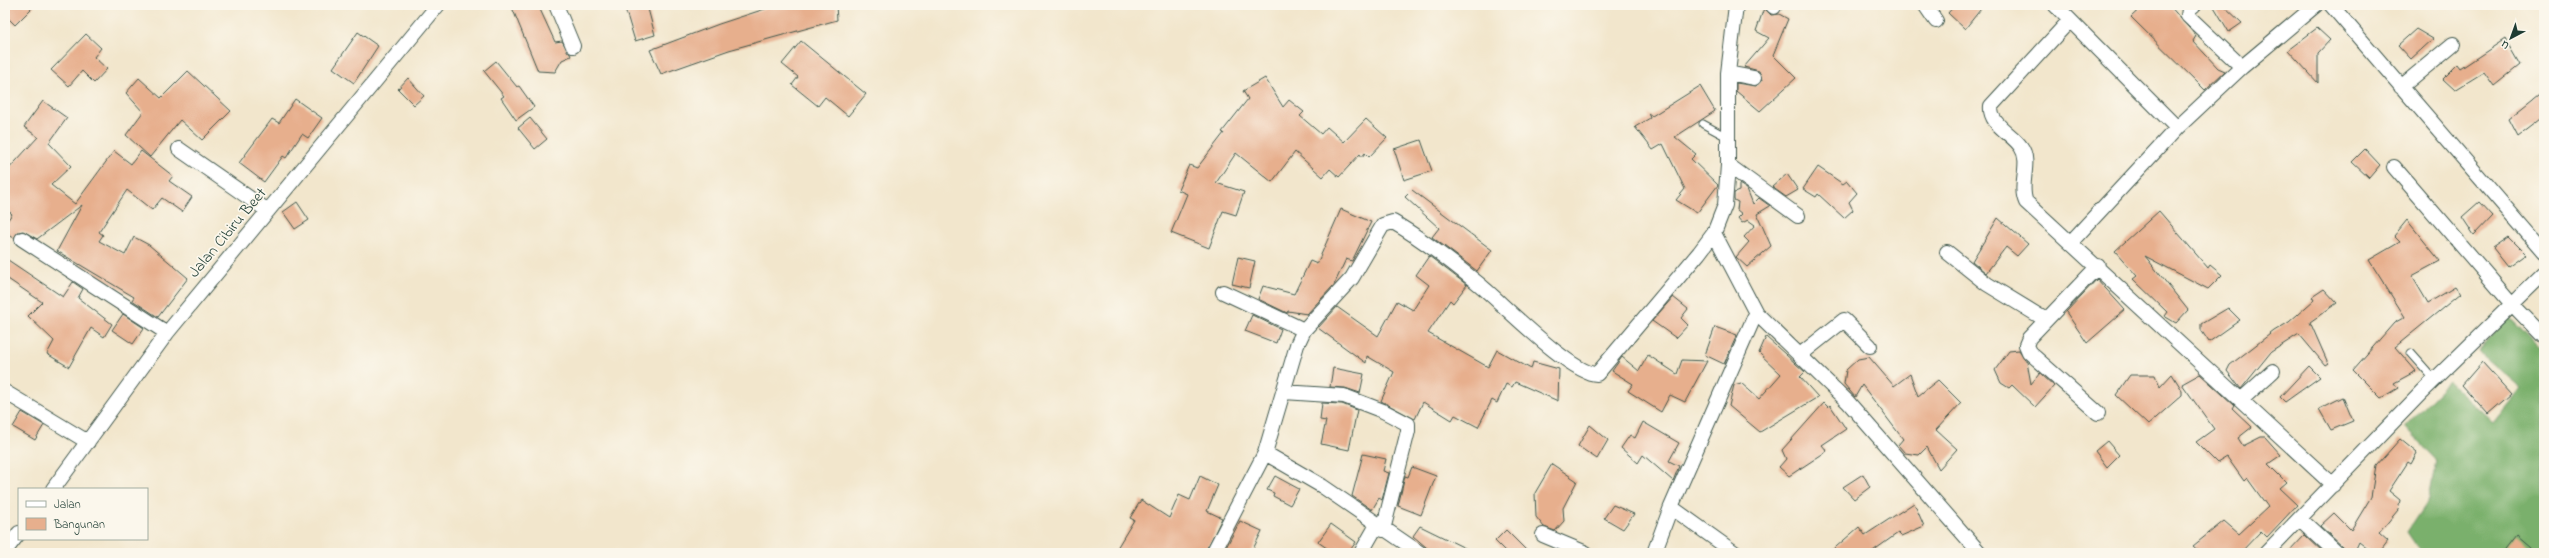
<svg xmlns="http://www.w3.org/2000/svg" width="2549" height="558" viewBox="0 0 2549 558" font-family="'Indie Flower',sans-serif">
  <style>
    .forest { fill: #7ab06c; stroke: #4c7650 }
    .building { fill: #e7af8d }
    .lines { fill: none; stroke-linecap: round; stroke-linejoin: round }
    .service-casing { stroke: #3f564b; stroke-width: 9 }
    .minor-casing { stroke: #3f564b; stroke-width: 16 }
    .service { stroke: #fff; stroke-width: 7 }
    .minor { stroke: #fff; stroke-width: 14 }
    .labels { text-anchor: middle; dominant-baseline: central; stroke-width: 3.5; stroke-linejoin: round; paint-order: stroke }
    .street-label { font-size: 16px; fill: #1f3d34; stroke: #fbf7ec }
  </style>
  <rect width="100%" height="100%" fill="#fbf7ec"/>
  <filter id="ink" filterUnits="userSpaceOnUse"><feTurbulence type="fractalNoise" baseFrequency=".025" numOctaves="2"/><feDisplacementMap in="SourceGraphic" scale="8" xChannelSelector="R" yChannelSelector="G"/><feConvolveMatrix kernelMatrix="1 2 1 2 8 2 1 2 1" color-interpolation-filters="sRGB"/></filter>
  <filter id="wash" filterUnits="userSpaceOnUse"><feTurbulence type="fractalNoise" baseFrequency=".012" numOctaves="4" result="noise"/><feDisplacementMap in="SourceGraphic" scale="16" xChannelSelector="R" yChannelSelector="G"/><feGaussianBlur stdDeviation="0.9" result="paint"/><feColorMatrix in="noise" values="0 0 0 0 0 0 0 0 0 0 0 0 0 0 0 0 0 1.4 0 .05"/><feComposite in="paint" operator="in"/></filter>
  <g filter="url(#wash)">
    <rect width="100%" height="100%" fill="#f2e6cc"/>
    <!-- forest -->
    <path class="forest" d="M2509,316L2544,352V553H2418L2420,551L2407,532L2429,499L2436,460L2405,427L2449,382L2493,423L2521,388L2478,351Z"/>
    <g id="blocks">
      <!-- building -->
      <path class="building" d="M5,5H35L15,25L5,15Z
        M511,5H538L555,42L562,41L570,54L571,56L562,60L555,72L538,71Z
        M624,5H647L655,35L635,41Z
        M777,5H836L837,20L729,50L661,74L650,50L719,24Z
        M1955,5H1984L1965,29L1948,13Z
        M2144,5H2169L2196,36L2193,41L2218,68L2225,71L2205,90L2131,17Z
        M2213,5H2223L2242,23L2229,32Z
        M1764,8L1771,15L1779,14L1788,19L1773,55L1796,78L1760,111L1736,91V83L1756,86L1762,80L1759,71L1744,67L1769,38L1756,31Z
        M2317,28L2330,40L2318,53V83L2288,50Z
        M2416,29L2433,39L2411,59L2398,45Z
        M358,32L378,46L354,83L333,68Z
        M86,34L101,48L94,57L107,69L94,83L82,71L69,86L51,70Z
        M2505,39L2520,65L2494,86L2484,72L2455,90L2443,79L2457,65L2460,69Z
        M801,41L866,94L848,116L825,97L818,106L792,85L798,77L782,64Z
        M496,61L517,87L519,86L534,107L516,120L501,98L504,96L484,71Z
        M188,71L231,111L202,140L180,120L150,157L126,135L143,112L126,93L139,78L161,98Z
        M408,78L424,96L414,105L398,89Z
        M1265,78L1283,107L1289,100L1304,112L1300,116L1321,134L1327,127L1344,142L1366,119L1387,138L1369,157L1365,153L1362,157L1360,154L1339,177L1330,169L1323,177L1295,152L1272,182L1236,153L1216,183L1244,192L1236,215L1223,211L1209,248L1171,233L1187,194L1178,190L1189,165L1197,168L1224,133L1222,132L1248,99L1243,91Z
        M1700,86L1715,111L1675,137L1696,154L1691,159L1718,185L1697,213L1676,200L1685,189L1663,144L1653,150L1635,127L1650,118L1648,113L1652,116Z
        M2544,91V116L2518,136L2509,119Z
        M295,99L322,118L308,138L302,134L286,158L283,156L264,182L239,163L272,119L279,123Z
        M43,101L67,118L49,143L71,166L51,185L75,204L114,151L131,164L141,151L173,176L169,181L192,197L182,212L162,198L152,210L127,190L99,232L103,235L99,241L125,255L134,237L149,245L188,278L158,317L132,300L134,297L57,251L82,205L37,239L23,231L18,232L14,238L5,233V224L12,214L5,208V173L38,137L24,127Z
        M530,118L547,139L535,149L518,128Z
        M1421,140L1432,171L1404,180L1394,149Z
        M2365,149L2380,165L2369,178L2352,162Z
        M1818,167L1843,184L1847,181L1857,193L1849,202L1853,210L1844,218L1818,194L1816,197L1803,189Z
        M1787,174L1798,190L1786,197L1772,187Z
        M1739,184L1747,189L1753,204L1759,198L1770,206L1757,214L1771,246L1747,267L1736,257L1749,242L1744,237L1755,225L1748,220L1742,223L1738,218L1742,214L1737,210L1738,202L1734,200V193L1739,191Z
        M1412,190L1492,250L1477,271L1432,237L1439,228L1405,197Z
        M297,202L309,220L295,229L283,212Z
        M2479,202L2492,216L2474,235L2462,217Z
        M1341,209L1371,222L1352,261L1346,259L1334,285L1307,314L1288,311L1287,313L1258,299L1263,286L1294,294L1310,261L1317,264Z
        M2159,211L2208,268L2210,265L2222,275L2208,289L2145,256L2188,310L2176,323L2164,316L2167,312L2133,279L2137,276L2115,251Z
        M1998,218L2028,244L2017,256L2006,247L1986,273L1972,261Z
        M2407,220L2440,261L2412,276L2428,303L2455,287L2460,294L2395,347L2416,371L2394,383L2398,388L2381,398L2353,370L2394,323L2405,317L2369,260L2400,242L2394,236Z
        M2509,237L2526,254L2508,267L2493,248Z
        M1429,256L1467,285L1453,303L1450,300L1428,333L1488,367L1497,350L1531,369L1533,362L1559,369L1558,401L1515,382L1512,387L1506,384L1497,403L1492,400L1478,427L1455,415L1452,420L1423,402L1415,419L1381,401L1394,372L1367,356L1366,363L1318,328L1337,307L1378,336L1397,301L1413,310L1429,285L1416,275Z
        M1238,257L1255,261L1249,288L1232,284Z
        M5,258L63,297L73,282L83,289L78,298L112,324L104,337L91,328L69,367L47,354L54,341L28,316L42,302L5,277Z
        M2097,279L2125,310L2087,343L2066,312Z
        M2324,289L2337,303L2310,322L2328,363L2325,365L2299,334L2271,352L2241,389L2227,371L2230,365L2274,331L2289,322L2314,300L2312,297Z
        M1673,297L1688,309L1681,318L1688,325L1676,338L1652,321Z
        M2228,308L2240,320L2209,342L2201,330V324Z
        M123,314L144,328L133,344L112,330Z
        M1252,315L1281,329L1276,343L1245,331Z
        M1715,327L1737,335L1724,364L1705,355Z
        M1766,337L1805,372L1800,377L1818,397L1760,432L1729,406L1734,385L1741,383L1759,399L1781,374L1759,353Z
        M2019,350L2027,362L2031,384L2040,373L2054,386L2035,407L2012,385L2009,388L2001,383L1995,370L2009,351Z
        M1648,355L1677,374L1682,360L1707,361L1685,402L1670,395L1661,412L1628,391L1633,384L1612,371L1622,357L1639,371Z
        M1869,357L1894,386L1910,374L1918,396L1938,380L1961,403L1936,430L1957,449L1939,469L1927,447L1919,455L1905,453L1898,445L1903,439L1862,385L1855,397L1844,384L1846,370L1858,359Z
        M2482,362L2511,394L2488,414L2462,385Z
        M2309,366L2320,377L2285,402L2280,397Z
        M1333,368L1364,374L1360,393L1345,388L1330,387Z
        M2172,374L2182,390V395L2148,425L2116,395L2130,375H2155L2160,387Z
        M2200,374L2234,405L2232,408L2252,427L2238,438L2243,446L2261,437H2265L2281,455L2268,464L2286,482L2279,488L2297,505L2267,537L2261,531L2240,553H2201L2193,546L2224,521L2239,534L2268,507L2247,478L2244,481L2227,457L2217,463L2196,442L2214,429L2182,384Z
        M2343,397L2353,421L2331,430L2319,409Z
        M1322,403L1342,404L1357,410L1349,450L1321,444L1326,421L1320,420Z
        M1824,403L1828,407L1830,405L1846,429L1822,445L1827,451L1789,476L1779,467L1786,459L1782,450Z
        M22,412L44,425L35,440L13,427Z
        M1643,422L1679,443L1669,461L1679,466L1673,481L1643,455L1638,463L1621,448L1630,435L1635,438Z
        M1590,425L1608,440L1597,459L1578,446Z
        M2400,439L2417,453L2411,464L2408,462L2389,491L2400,500L2398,510L2379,533L2388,541L2379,553H2373L2359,542L2354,553H2345L2343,547L2320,526L2334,513L2351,530L2371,497L2376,466Z
        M2107,441L2119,455L2107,467L2095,451Z
        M1363,454L1386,459L1383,471L1389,473L1382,500L1379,498L1372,510L1352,496Z
        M1552,464L1577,481L1563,508L1564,521L1555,531L1544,527L1536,517L1535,493Z
        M1412,467L1436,476L1421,515L1398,506L1405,476L1408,477Z
        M1863,474L1870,487L1854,499L1843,487Z
        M1200,476L1218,485L1207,511L1222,518L1205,553H1114L1134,520L1130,518L1141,500L1169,518L1179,495L1190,500Z
        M1275,476L1299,489L1290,505L1273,496L1274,493L1267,490Z
        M1914,503L1924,526L1901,536L1898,533L1870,553H1829L1859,527L1865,535Z
        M1613,505L1634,514L1623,529L1604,518Z
        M1240,521L1262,531L1251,553H1223Z
        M1331,524L1356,542L1348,553H1334L1318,542Z
        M1420,526L1475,553H1433L1413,536Z
        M1506,530L1529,553H1507L1495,541Z
        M2305,535L2324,553H2288Z
        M2516,535L2537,553H2502Z"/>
    </g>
  </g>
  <g filter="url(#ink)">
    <use href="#blocks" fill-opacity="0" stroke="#3f564b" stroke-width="1"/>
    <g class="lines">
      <defs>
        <path id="service" d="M1703,124L1727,137
          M2411,353L2435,380"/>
        <path id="minor" d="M556,5L573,46
          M1772,5L1774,7
          M1925,5L1936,21
          M2055,5L2177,128
          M2194,5L2189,9L2188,16L2242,67
          M2331,5L2544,252
          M2070,20L1991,106C1989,125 2012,133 2021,147C2032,162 2018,185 2026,202L2333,485
          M1728,73L1754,78
          M2401,87L2453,44
          M179,149L268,211
          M1728,165L1798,216
          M2394,167L2512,304L2544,337
          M1714,233L1756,313
          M22,239L167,333
          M2071,242L2177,128L2242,67L2316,5
          M1947,252L1987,284L2046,320
          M2098,266L2029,338L2026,345L2029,352L2098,413
          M1223,292L1304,330
          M1800,355L1844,320L1870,346
          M5,392L88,442
          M1284,392L1344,396L1383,411L1408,424V431L1383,530
          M2241,400L2273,371
          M53,489L167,333L438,5
          M1671,507L1735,553
          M2300,519L2337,553
          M1543,535L1586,553
          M5,551L19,533
          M1213,553L1265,453
          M1361,553L1377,525
          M1420,553L1322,486L1265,453L1297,345L1304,330L1352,278L1383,225L1393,222C1424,240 1452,262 1480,285C1502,303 1572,375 1597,374L1699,253L1714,233L1725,205L1728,165V73L1736,5
          M1654,553L1671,507L1756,313L1848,402L1980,553
          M2266,553L2422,392L2544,273"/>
      </defs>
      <!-- service casing -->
      <use href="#service" class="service-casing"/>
      <!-- minor casing -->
      <use href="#minor" class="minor-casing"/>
      <!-- service -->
      <use href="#service" class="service"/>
      <!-- minor -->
      <use href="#minor" class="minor"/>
    </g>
  </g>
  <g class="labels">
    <!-- street labels -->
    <g class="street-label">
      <text transform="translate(228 233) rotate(-50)">Jalan Cibiru Beet</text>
    </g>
  </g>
  <!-- margin -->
  <rect width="2549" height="558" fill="none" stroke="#fbf7ec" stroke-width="20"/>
  <!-- legend -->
  <rect x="18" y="488" width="130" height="52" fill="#fbf7ec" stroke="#a3ada2"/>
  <rect x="26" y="501" width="20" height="6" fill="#ffffff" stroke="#a3ada2"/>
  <text x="54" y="508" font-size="12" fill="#1f3d34">Jalan</text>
  <rect x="26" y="518" width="20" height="12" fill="#e7af8d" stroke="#a3ada2"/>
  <text x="54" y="528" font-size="12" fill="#1f3d34">Bangunan</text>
  <!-- north arrow -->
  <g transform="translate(2511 38) rotate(221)" stroke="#fbf7ec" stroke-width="3" paint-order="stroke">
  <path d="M0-3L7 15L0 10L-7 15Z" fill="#1f3d34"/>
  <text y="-6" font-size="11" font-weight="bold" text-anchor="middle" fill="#1f3d34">U</text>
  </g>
</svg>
